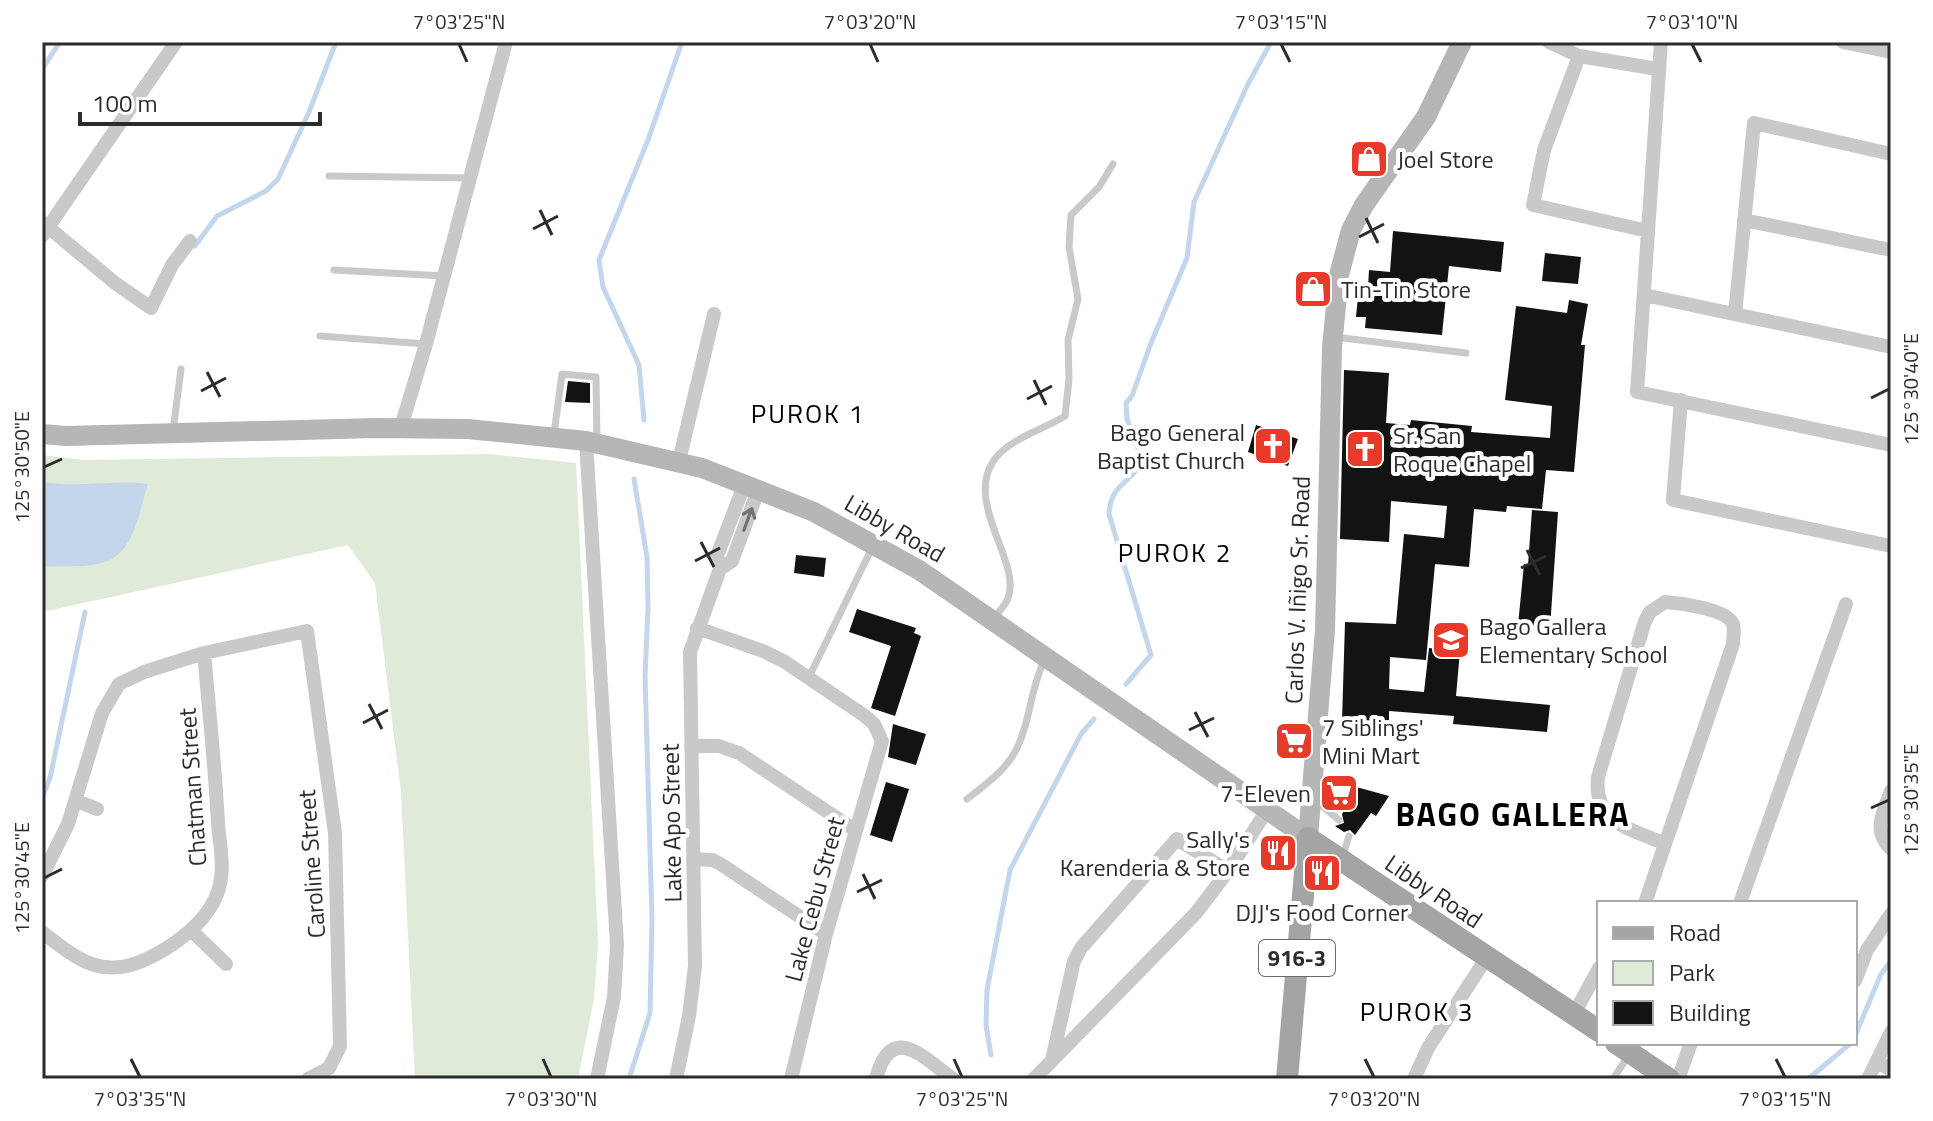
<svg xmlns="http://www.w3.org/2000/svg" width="1933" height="1121" viewBox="0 0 1933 1121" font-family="'Titillium Web',sans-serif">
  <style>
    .green { fill: #dfead9 }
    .water { fill: #c4d6eb }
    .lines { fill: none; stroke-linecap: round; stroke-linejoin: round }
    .stream { stroke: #c4d6eb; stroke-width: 5 }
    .building { fill: #131313 }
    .lane { stroke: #c9c9c9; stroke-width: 7 }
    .street { stroke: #c9c9c9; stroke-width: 14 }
    .secondary { stroke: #b6b6b6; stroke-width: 20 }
    .primary { stroke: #a4a4a4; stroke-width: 22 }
    .oneway { stroke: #737373 }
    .ticks { fill: none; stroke: #2c2c2c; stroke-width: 3 }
    .labels { text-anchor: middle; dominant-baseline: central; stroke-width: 8; stroke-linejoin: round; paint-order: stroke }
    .shield { fill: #fff; stroke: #6b6b6b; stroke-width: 2 }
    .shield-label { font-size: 22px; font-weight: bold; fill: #2c2c2c }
    .poi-label { font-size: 24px; fill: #2c2c2c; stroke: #fff; text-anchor: start }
    .street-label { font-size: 24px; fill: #2c2c2c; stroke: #fff }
    .neighbourhood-label { font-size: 26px; letter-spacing: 2px; fill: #000; stroke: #fff }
    .district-label { font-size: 32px; font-weight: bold; letter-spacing: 2px; fill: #000; stroke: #fff }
    .neatline { fill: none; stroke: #2c2c2c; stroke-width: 3 }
    .ticks-label { font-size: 20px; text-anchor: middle; fill: #2c2c2c }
  </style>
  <rect width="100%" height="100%" fill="#fff"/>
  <!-- green -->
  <path class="green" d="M488,454L576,463L598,944L594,999L578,1079H415L401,792L375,583L348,545L42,612V455L84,460Z"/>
  <!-- water -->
  <path class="water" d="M42,482C78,488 112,480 148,484C140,508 135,548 110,560C91,569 62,565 42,567Z"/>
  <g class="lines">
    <!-- stream -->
    <path class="stream" d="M42,69L60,42
      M195,246L217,216L266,191L278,179L309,112L336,42
      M644,420L639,365L603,287L599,260L648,140L682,42
      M1126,684L1151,655L1109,514C1111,481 1133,484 1142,459L1127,419L1126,403L1132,396L1151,343L1187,258L1194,202L1248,84L1271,42
      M42,798L50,778L85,612
      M1855,1036L1881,974L1891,961
      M991,1055L986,1025L987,990L1010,870L1081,734L1094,719
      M629,1079L650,1013L652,919L645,676L648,608L647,557L634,479
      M1808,1079L1851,1043"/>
  </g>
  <!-- building -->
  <path class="building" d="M1393,231L1504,242L1501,272L1449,266L1442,335L1365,328L1366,317H1356L1359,286L1368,287L1369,270L1390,272Z
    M1545,253L1581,257L1578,284L1542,281Z
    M1569,300L1588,304L1581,345H1585L1574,472L1546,470L1542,509L1507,506L1506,512L1474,509L1469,567L1435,564L1426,660L1390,657L1389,689L1424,692L1429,648L1460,651L1456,696L1550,705L1547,732L1453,724L1454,716L1389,711V723L1342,721L1345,622L1396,624L1404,534L1444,538L1447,506L1391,501L1389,542L1340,539L1344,370L1389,373L1386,423L1410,425L1411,420L1472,426L1471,432L1550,438L1552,406L1505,400L1516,306L1567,313Z
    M568,381L590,383V403L565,402Z
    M1256,425L1298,439L1288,466L1248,452Z
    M1532,510L1558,512L1550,628L1518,625L1524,564L1528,565Z
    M796,555L826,558L824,577L794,573Z
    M857,609L916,628L914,633L921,636L895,716L871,708L891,646L849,632Z
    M893,724L926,734L916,765L888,757Z
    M1331,780L1389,796L1376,816L1371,813L1355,835L1350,830L1344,832L1335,826L1344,823L1342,814L1350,802L1329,798Z
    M886,782L909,789L892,842L870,835Z"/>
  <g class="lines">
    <!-- lane -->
    <path class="lane" d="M329,176L470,178
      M334,270L444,276
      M320,336L426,344
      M1335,337L1466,353
      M173,431L181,369
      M554,434L562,374L596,377L597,441
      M994,618C998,612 1006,605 1008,598C1023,561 956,495 1001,452C1020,435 1044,429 1065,416L1069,379L1068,340L1078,299L1069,247L1071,215L1099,187L1113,164
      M809,677L873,546
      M967,799C985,785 1006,770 1016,750C1031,721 1030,688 1045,659
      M1316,801L1339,820
      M1342,858L1349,836
      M1613,1079L1629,1055"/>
    <!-- street -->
    <path class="street" d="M1549,42L1579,56L1658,69
      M1661,42L1637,392L1891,445
      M1843,42L1891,52
      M1579,56L1544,150L1533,205L1648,231
      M1744,220L1891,250
      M42,222L115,283L151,308L172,265L190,241
      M42,236L176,42
      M1644,295L1891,347
      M1735,314L1754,123L1891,154
      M1681,400L1673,500L1891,546
      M401,427L426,344L506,42
      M586,441L617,945L614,997L597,1079
      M679,461L714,314
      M720,569L732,561L759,488
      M697,628L763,651L785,662L865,716L874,724L882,741L826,934L791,1079
      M691,746H719L739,753L855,830
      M1891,791C1883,813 1872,831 1891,849
      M77,801L97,809
      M693,859L713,860L722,865L826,934
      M42,876L68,824L102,713L119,684L144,672L204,653L307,631L335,833L340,1046L329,1068L308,1079
      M1645,903L1733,644C1733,638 1735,630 1733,624C1727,609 1680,603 1665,602L1650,612L1645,621L1598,777C1593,824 1630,828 1665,844
      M1740,903L1846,604
      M191,930L226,964
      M42,932C79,961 104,981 151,957C182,941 217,914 221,878C224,861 219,840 218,823C215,766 209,709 204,653
      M1855,981L1867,950L1891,914
      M1574,1014L1599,968
      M1052,1060L1074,961L1081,948L1177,839L1228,871
      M1877,1061L1891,1070
      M676,1079L689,1016L695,966L690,652L720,569L717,556L745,483
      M876,1079C891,1021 923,1057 953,1079
      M1034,1079L1196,913L1228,871L1267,810
      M1414,1079L1428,1048L1487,957
      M1678,1079L1691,1043
      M1868,1079L1891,1032"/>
    <!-- secondary -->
    <path class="secondary" d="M42,434L66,436L376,428L468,429L586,441L702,468L814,512L919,570L1308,838L1325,630L1332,347L1339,275L1351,230L1364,205L1426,117L1462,42"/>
    <!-- primary -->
    <path class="primary" d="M1616,1043L1669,1079
      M1287,1079L1308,838L1599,1031"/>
  </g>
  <!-- one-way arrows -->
  <defs><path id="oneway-shaft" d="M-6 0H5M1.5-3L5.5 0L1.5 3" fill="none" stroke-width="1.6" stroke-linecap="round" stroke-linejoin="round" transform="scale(2)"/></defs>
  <use class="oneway" href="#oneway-shaft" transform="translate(748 519) rotate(-70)"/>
  <!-- ticks -->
  <path class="ticks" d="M459,44L467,62M870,44L878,62M1281,44L1290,62M1692,44L1701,62M540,210L552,235M1366,218L1378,243M533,229L558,216M1359,237L1384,224M207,372L220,397M1034,380L1046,405M201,391L226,378M1871,398L1889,389M1027,399L1052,386M44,467L62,459M701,542L714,567M1527,550L1540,575M695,561L720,548M1521,568L1546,556M369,704L382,729M1195,712L1208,737M363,723L388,710M1189,730L1214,718M1871,808L1889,800M863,874L875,899M44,878L62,869M857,892L882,880M131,1059L140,1077M543,1059L551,1077M954,1059L962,1077M1365,1059L1374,1077M1776,1059L1785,1077"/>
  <!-- icons -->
  <defs>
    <symbol id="shop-square" viewBox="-11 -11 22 22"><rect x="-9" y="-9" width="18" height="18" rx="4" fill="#e73a2a" stroke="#fff"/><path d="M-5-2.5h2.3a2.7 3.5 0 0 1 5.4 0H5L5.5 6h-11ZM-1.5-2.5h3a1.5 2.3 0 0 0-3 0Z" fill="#fff"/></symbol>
    <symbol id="church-square" viewBox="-11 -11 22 22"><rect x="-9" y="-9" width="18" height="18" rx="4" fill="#e73a2a" stroke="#fff"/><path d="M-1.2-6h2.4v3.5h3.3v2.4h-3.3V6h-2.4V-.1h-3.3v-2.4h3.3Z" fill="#fff"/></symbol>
    <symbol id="school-square" viewBox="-11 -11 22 22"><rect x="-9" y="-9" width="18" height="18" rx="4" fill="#e73a2a" stroke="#fff"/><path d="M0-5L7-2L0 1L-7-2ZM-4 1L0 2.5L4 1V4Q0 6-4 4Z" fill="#fff"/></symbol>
    <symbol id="supermarket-square" viewBox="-11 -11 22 22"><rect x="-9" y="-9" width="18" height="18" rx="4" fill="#e73a2a" stroke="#fff"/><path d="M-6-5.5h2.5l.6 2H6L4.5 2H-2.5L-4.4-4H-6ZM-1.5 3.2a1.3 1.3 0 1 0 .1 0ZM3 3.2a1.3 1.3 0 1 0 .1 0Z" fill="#fff"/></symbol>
    <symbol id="restaurant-square" viewBox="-11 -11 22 22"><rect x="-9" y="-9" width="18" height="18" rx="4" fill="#e73a2a" stroke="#fff"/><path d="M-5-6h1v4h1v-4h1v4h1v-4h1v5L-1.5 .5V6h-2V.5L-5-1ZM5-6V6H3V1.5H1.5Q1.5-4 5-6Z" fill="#fff"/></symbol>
  </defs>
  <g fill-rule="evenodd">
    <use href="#shop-square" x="1347" y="137" width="44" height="44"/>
    <use href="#shop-square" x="1291" y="267" width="44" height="44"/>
    <use href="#church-square" x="1251" y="424" width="44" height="44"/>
    <use href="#church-square" x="1343" y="427" width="44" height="44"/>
    <use href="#school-square" x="1429" y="618" width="44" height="44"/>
    <use href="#supermarket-square" x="1272" y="719" width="44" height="44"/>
    <use href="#supermarket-square" x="1317" y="771" width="44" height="44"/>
    <use href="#restaurant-square" x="1256" y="831" width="44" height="44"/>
    <use href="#restaurant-square" x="1300" y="851" width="44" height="44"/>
  </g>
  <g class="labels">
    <!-- shield labels -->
    <rect class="shield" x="1259" y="940" width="76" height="36" rx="6"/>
    <g class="shield-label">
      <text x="1297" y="958">916-3</text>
    </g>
    <!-- poi labels -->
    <g class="poi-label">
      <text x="1397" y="159">Joel Store</text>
      <text x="1341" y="289">Tin-Tin Store</text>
      <text x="1245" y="432" text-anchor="end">Bago General<tspan x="1245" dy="28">Baptist Church</tspan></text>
      <text x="1393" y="435">Sr. San<tspan x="1393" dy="28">Roque Chapel</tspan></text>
      <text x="1479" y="626">Bago Gallera<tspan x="1479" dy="28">Elementary School</tspan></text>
      <text x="1322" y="727">7 Siblings'<tspan x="1322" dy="28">Mini Mart</tspan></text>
      <text x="1311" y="793" text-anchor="end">7-Eleven</text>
      <text x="1250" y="839" text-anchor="end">Sally's<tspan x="1250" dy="28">Karenderia &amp; Store</tspan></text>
      <text x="1322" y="912" text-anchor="middle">DJJ's Food Corner</text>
    </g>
    <!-- street labels -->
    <g class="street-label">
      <text transform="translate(895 528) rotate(30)">Libby Road</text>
      <text transform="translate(1297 590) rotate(-88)">Carlos V. Iñigo Sr. Road</text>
      <text transform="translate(192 787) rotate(-94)">Chatman Street</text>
      <text transform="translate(671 823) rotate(-91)">Lake Apo Street</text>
      <text transform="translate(311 864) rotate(-94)">Caroline Street</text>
      <text transform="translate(1434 891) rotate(34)">Libby Road</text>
      <text transform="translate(814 899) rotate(-75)">Lake Cebu Street</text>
    </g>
    <!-- neighbourhood labels -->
    <g class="neighbourhood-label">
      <text x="808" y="413">PUROK 1</text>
      <text x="1175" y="552">PUROK 2</text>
      <text x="1417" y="1011">PUROK 3</text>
    </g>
    <!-- district labels -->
    <g class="district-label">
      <text x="1513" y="814">BAGO GALLERA</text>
    </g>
  </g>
  <!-- border -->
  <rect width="1933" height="1121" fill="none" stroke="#ffffff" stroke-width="88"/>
  <!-- legend -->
  <rect x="1597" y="901" width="260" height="144" fill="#ffffff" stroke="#ababab" stroke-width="2"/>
  <rect x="1613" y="927" width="40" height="12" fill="#a4a4a4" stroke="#ababab" stroke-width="2"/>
  <text x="1669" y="941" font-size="24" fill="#2c2c2c">Road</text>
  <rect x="1613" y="961" width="40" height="24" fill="#dfead9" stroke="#ababab" stroke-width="2"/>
  <text x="1669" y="981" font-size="24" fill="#2c2c2c">Park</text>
  <rect x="1613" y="1001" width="40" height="24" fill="#131313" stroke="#ababab" stroke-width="2"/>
  <text x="1669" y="1021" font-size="24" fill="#2c2c2c">Building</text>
  <!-- scale -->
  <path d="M80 112v12h240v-12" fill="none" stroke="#2c2c2c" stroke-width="4"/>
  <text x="92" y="112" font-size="24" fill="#2c2c2c" stroke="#ffffff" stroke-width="6" paint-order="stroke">100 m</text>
  <rect x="44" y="44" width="1845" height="1033" class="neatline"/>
  <g class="ticks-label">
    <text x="459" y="29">7°03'25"N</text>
    <text x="870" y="29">7°03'20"N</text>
    <text x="1281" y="29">7°03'15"N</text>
    <text x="1692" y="29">7°03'10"N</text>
    <text transform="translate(1911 389) rotate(-90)" y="7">125°30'40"E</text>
    <text transform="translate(22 467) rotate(-90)" y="7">125°30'50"E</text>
    <text transform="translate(1911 800) rotate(-90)" y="7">125°30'35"E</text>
    <text transform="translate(22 878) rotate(-90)" y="7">125°30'45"E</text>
    <text x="140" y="1106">7°03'35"N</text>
    <text x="551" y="1106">7°03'30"N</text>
    <text x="962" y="1106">7°03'25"N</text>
    <text x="1374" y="1106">7°03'20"N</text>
    <text x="1785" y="1106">7°03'15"N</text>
  </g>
</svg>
